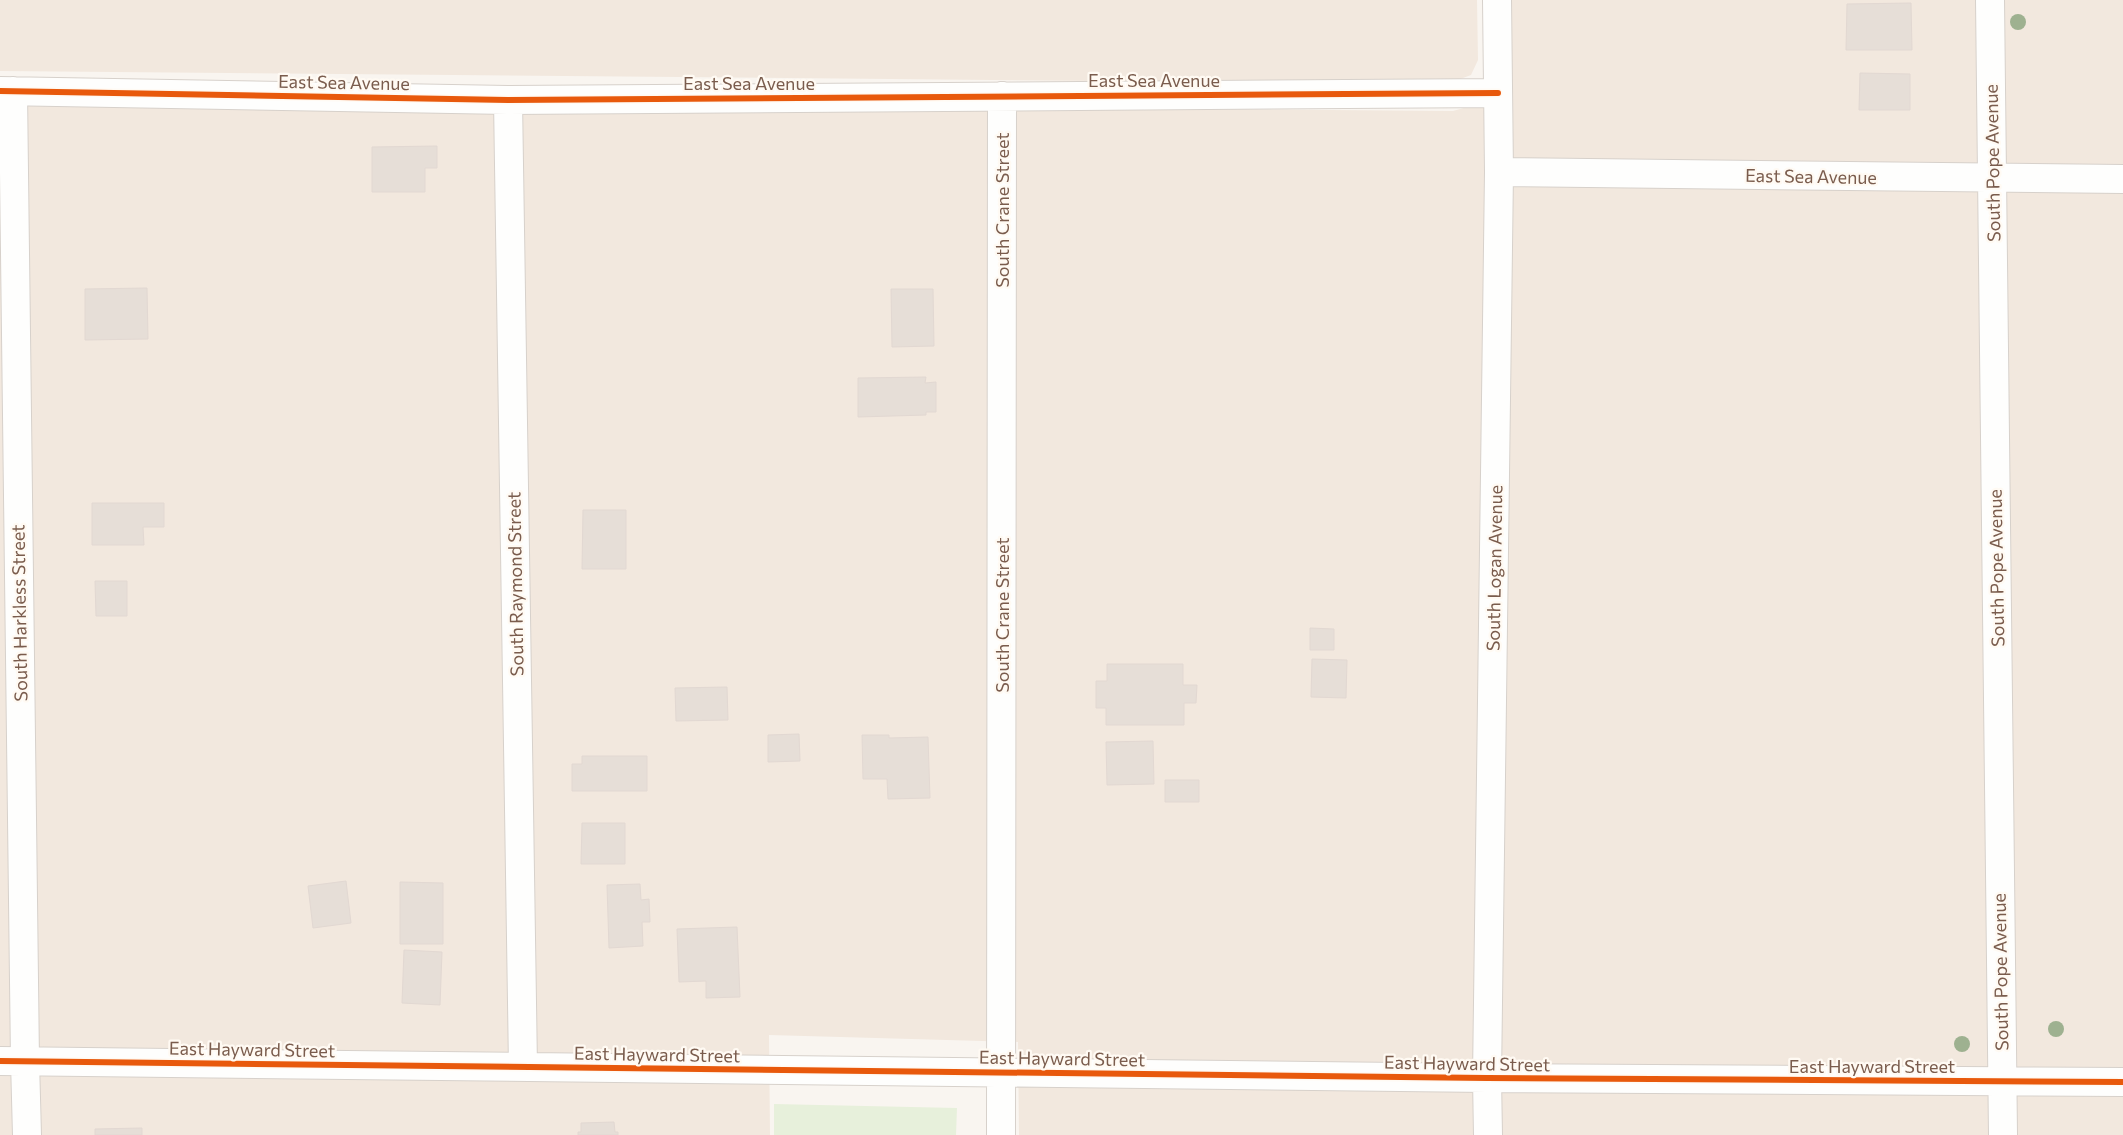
<svg xmlns="http://www.w3.org/2000/svg" width="2123" height="1135" viewBox="0 0 2123 1135" font-family="Commissioner,sans-serif">
  <style>
    .residential { fill: #f2e8de }
    .green { fill: #e7f0db }
    .building { fill: #e6ded7; stroke: #e2d8d2 }
    .lines { fill: none; stroke-linecap: round; stroke-linejoin: round }
    .street-casing { stroke: #d7d1cb; stroke-width: 30 }
    .street { stroke: #fefefd; stroke-width: 28 }
    .cycleway-casing { stroke: #fffaf3; stroke-width: 9 }
    .cycleway { stroke: #e8590c; stroke-width: 6 }
    .tree { fill: #9eb190 }
    .labels { text-anchor: middle; dominant-baseline: central; stroke-width: 4.5; stroke-linejoin: round; paint-order: stroke }
    .street-label { font-size: 18px; fill: #7a5c4d; stroke: #fffaf3 }
  </style>
  <rect width="100%" height="100%" fill="#f9f5f0"/>
  <!-- residential -->
  <path class="residential" d="M0,0H1477L1478,60L1471,75L1447,84L0,71Z
    M1498,0H2123V1135H1019L1018,1042L769,1035L770,1135H0V99L1453,111L1499,98Z"/>
  <!-- green -->
  <path class="green" d="M774,1104L957,1108L956,1135H774Z"/>
  <!-- building -->
  <path class="building" d="M1911,3L1912,50H1846L1847,4Z
    M1860,73L1910,74V110H1859Z
    M437,146V168H425V192H372V147Z
    M147,288L148,339L85,340V289Z
    M891,289H933L934,346L892,347Z
    M926,377L925,383L936,382V412H926V415L858,417V378Z
    M92,503H164V527H143L144,545H92Z
    M583,510H626V569H582Z
    M95,581H127V616H96Z
    M1310,628L1334,629V650H1310Z
    M1312,659L1347,660L1346,698L1311,697Z
    M1107,664H1183V685H1197L1196,703H1184V725H1106V708H1096V681H1107Z
    M727,687L728,720L676,721L675,688Z
    M799,734L800,761L768,762V735Z
    M862,735H889V738L928,737L930,798L888,799L887,779H863Z
    M1153,741L1154,784L1107,785L1106,742Z
    M582,756H647V791H572V764H582Z
    M1165,780H1199V802H1165Z
    M582,823H625V864H581Z
    M346,881L351,923L313,928L308,886Z
    M400,882L443,883V944H400Z
    M640,884L641,900L649,899L650,922H642L643,946L609,948L607,885Z
    M737,927L740,997L706,998V981L679,982L677,929Z
    M404,950L442,952L440,1005L402,1003Z
    M614,1122L615,1132H618V1135H578V1132H581V1123Z
    M142,1128V1135H95V1129Z"/>
  <g class="lines">
    <defs>
      <path id="street" d="M1990,0L2003,1135
        M0,91L508,100L1498,93
        M13,91L25,1061L27,1135
        M508,100L523,1067
        M1499,172L2123,179
        M0,1061L1487,1078L2123,1082
        M1001,1135L1002,96
        M1488,1135L1487,1078L1499,172L1497,0"/>
    </defs>
    <!-- street casing -->
    <use href="#street" class="street-casing"/>
    <!-- street -->
    <use href="#street" class="street"/>
    <defs>
      <path id="cycleway" d="M0,91L508,100L1498,93
        M0,1061L1487,1078L2123,1082"/>
    </defs>
    <!-- cycleway casing -->
    <use href="#cycleway" class="cycleway-casing"/>
    <!-- cycleway -->
    <use href="#cycleway" class="cycleway"/>
  </g>
  <!-- trees -->
  <g class="tree">
    <circle cx="2018" cy="22" r="8"/>
    <circle cx="2056" cy="1029" r="8"/>
    <circle cx="1962" cy="1044" r="8"/>
  </g>
  <g class="labels">
    <!-- street labels -->
    <g class="street-label">
      <text x="1154" y="80">East Sea Avenue</text>
      <text transform="translate(344 82) rotate(1)">East Sea Avenue</text>
      <text x="749" y="83">East Sea Avenue</text>
      <text transform="translate(1992 163) rotate(-91)">South Pope Avenue</text>
      <text transform="translate(1811 176) rotate(1)">East Sea Avenue</text>
      <text transform="translate(1002 210) rotate(-90)">South Crane Street</text>
      <text transform="translate(1494 568) rotate(-89)">South Logan Avenue</text>
      <text transform="translate(1996 568) rotate(-91)">South Pope Avenue</text>
      <text transform="translate(515 584) rotate(-91)">South Raymond Street</text>
      <text transform="translate(19 613) rotate(-91)">South Harkless Street</text>
      <text transform="translate(1002 615) rotate(-90)">South Crane Street</text>
      <text transform="translate(2000 972) rotate(-91)">South Pope Avenue</text>
      <text transform="translate(252 1049) rotate(1)">East Hayward Street</text>
      <text transform="translate(657 1054) rotate(1)">East Hayward Street</text>
      <text transform="translate(1062 1058) rotate(1)">East Hayward Street</text>
      <text transform="translate(1467 1063) rotate(1)">East Hayward Street</text>
      <text x="1872" y="1066">East Hayward Street</text>
    </g>
  </g>
</svg>
